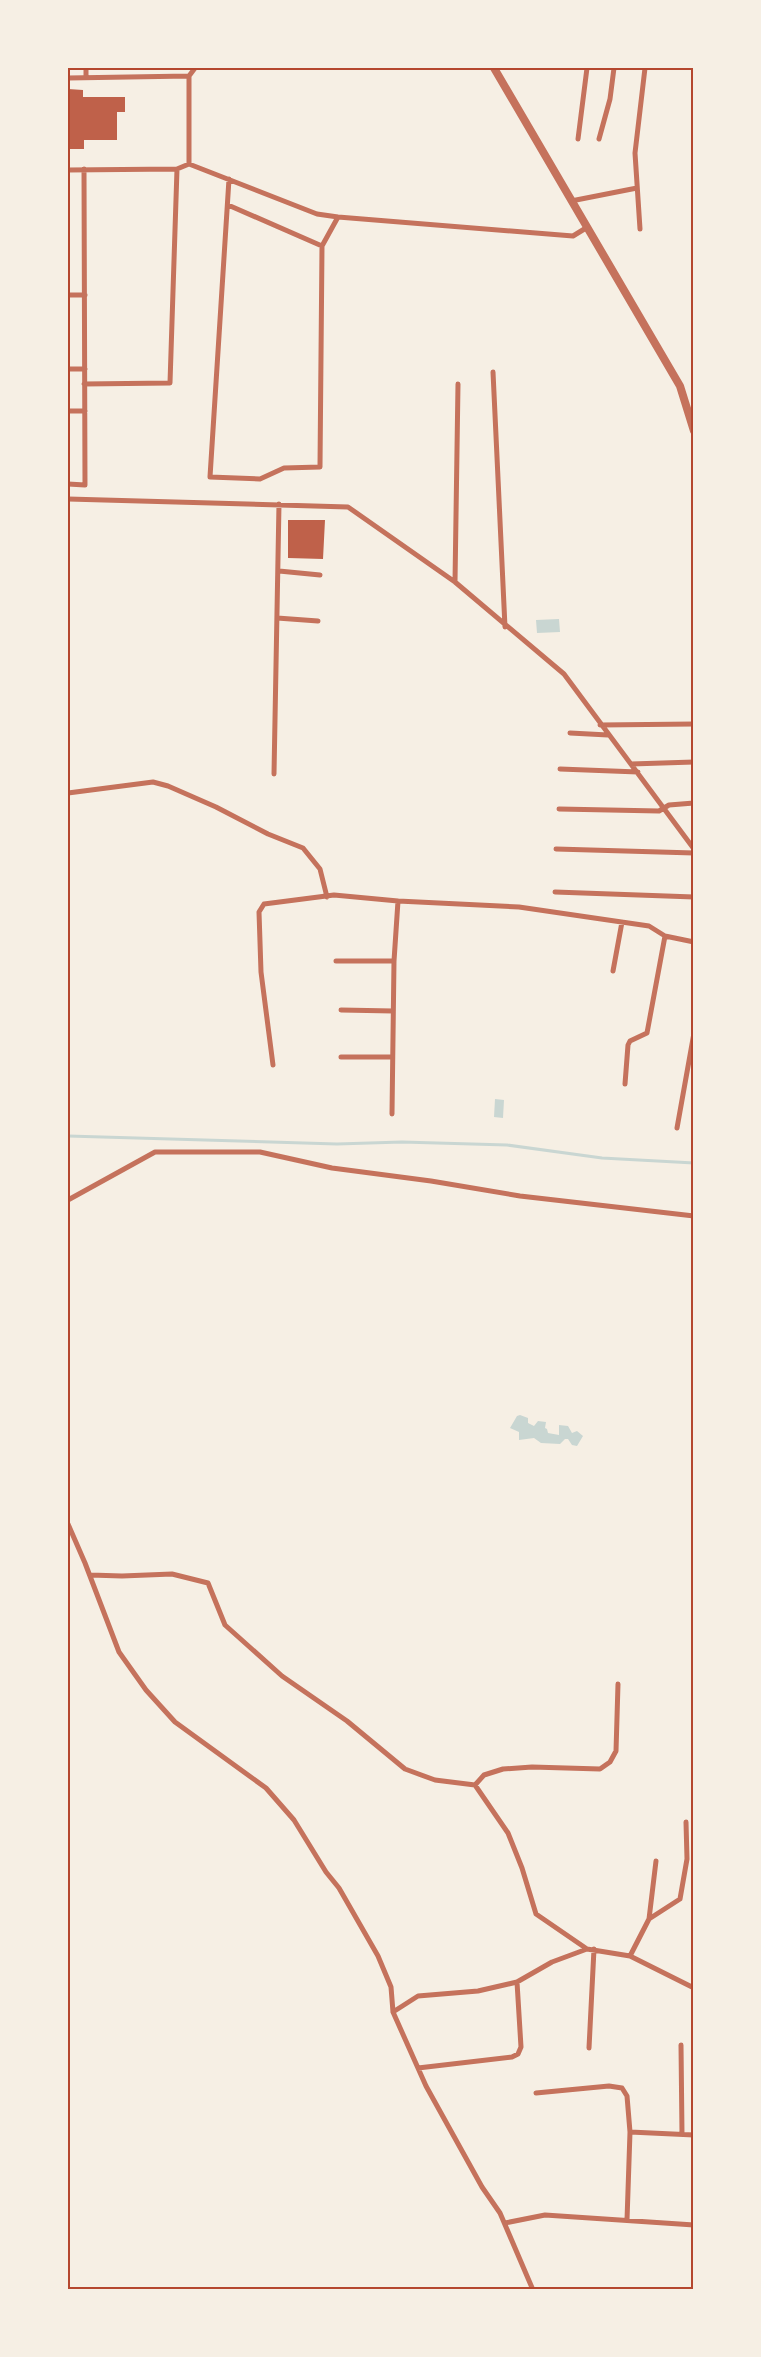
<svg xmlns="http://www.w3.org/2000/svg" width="761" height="2357" viewBox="0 0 761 2357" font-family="'Space Grotesk',sans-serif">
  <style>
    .water { fill: #c9d6d2 }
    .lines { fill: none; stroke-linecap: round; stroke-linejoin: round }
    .stream { stroke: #c9d6d2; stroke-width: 3 }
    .building { fill: #bf614a }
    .minor { stroke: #c5725c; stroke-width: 5 }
    .tertiary { stroke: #c5725c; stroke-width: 8 }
    .neatline { fill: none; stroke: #b5482f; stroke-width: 2 }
  </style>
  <rect width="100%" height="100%" fill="#f6efe4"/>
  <!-- water -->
  <path class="water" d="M559,619L560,632L537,633L536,620Z
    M495,1099L504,1100L503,1118L494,1117Z
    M520,1415L528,1418V1423L534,1426L538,1421L546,1422L545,1428L547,1429L548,1433L559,1435V1425L568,1426L572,1433L577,1431L583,1436L577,1446L572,1445L568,1439H565L560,1444L541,1443L534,1438L519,1440V1432L510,1428L517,1416Z"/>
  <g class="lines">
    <!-- stream -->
    <path class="stream" d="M68,1136L337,1144L402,1142L507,1145L602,1158L694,1163"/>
  </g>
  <!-- building -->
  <path class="building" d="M68,89L83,90V97H125V112H117V140H84V149H68Z
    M288,520H325L323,559L288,558Z"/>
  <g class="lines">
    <!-- minor -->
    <path class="minor" d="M189,76L195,68
      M86,77V68
      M68,78L189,76
      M578,139L587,68
      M599,139L610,99L614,68
      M189,164V76
      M68,170L177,169L189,164L317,214L338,217L573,236L586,228
      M229,179L210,477L260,479L284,468L320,467L322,246L338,217
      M571,201L637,188
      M228,205L322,246
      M640,229L635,153L645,68
      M68,295H85
      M68,369H85
      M493,372L505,627
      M84,384L170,383L177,169
      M68,411H85
      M68,484L85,485L84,169
      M68,499L348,507L455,582L564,674L694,849
      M279,571L320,575
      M455,582L458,384
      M277,618L318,621
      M600,725L694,724
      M570,733L608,735
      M631,764L694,762
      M560,769L638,772
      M274,774L279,504
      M68,793L153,782L168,786L216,807L268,834L303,848L320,869L327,897
      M559,809L659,811L669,805L694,803
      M556,849L694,853
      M555,892L694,897
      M336,961H394
      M613,971L622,922
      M341,1010L393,1011
      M341,1057H392
      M273,1065L261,972L259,912L264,904L334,895L398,901
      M625,1084L628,1045L630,1041L647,1033L665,936L694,942
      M392,1114L394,961L398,901L519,907L649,926L665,936
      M677,1128L694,1033
      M68,1200L155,1152H260L332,1168L431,1181L520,1196L694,1216
      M68,1524L85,1563L119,1652L146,1690L175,1722L266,1788L294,1820L326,1872L339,1888L378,1956L391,1987L393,2012L426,2086L482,2187L500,2213L533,2290
      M90,1575L122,1576L172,1574L208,1583L225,1625L282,1676L347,1721L405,1769L435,1780L475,1785L508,1833L522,1868L536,1914L587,1949
      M475,1785L484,1775L503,1769L532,1767L600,1769L610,1762L616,1751L618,1684
      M649,1919L656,1861
      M630,1956L649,1919L680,1899L687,1859L686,1822
      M393,2012L418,1996L478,1991L517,1982L552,1962L587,1949L630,1956L694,1988
      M681,2045L682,2134
      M589,2048L594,1949
      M418,2068L512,2057L518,2054L521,2047L517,1982
      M536,2093L609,2086L622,2088L627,2096L630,2132
      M627,2220L630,2132L694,2135
      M505,2223L545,2215L694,2225"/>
    <!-- tertiary -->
    <path class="tertiary" d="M494,68L680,386L694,431"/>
  </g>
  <!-- border -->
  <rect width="761" height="2357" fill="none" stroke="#f6efe4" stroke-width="138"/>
  <rect x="69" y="69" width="623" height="2219" class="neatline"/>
</svg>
